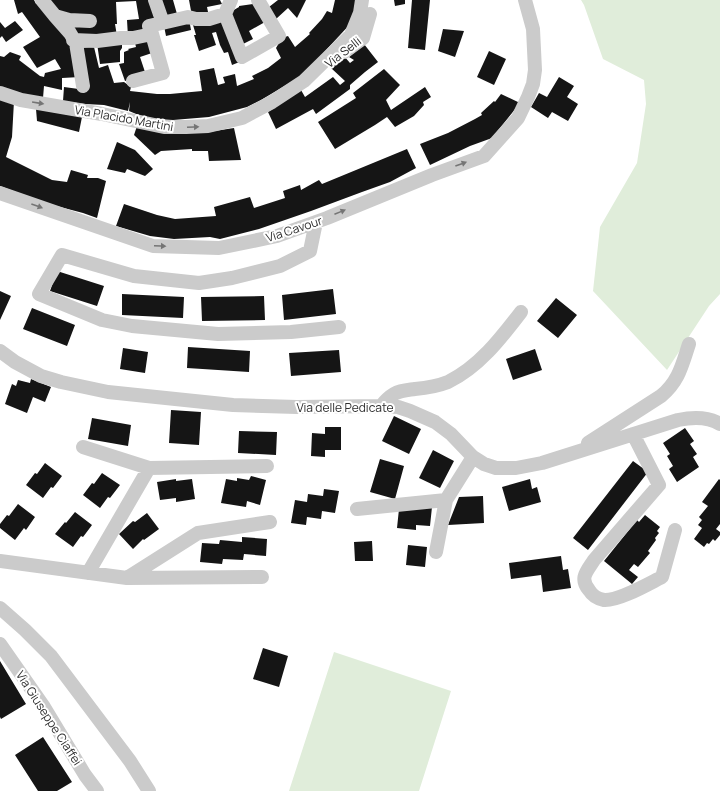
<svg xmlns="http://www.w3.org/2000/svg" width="720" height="791" viewBox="0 0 720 791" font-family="Manrope,sans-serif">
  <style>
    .green { fill: #e0edda }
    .building { fill: #151515 }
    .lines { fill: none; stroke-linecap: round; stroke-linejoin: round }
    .minor { stroke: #cbcbcb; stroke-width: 14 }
    .oneway { fill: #757575 }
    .labels { text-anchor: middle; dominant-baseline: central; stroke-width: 4; stroke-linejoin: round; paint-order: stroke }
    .street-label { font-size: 12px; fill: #2e2e2e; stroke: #fff }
  </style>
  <rect width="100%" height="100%" fill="#fff"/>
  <!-- green -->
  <path class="green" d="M581,0H720V294L709,306L667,370L593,291L600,227L637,163L646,104L644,80L603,59L584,5Z
    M334,652L451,691L419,791H289Z"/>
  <!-- building -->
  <path class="building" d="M14,0H34L36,4L39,3L68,34L80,77L62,78V90L44,86L43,98L31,97L0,88V56L4,57L10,52L21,56L19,60L40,76L44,77L45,73L61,69L55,59L37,68L23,47L40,37L22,12L18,14Z
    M48,0H154L160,19L149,33L128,37L127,20L139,19L136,1L116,2L117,24H115L117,36L77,37L57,14Z
    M159,0H173L177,14L164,19Z
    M189,0H220L222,4L207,7L209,17L192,16Z
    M278,0H306L297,18L288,8L276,19L269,7Z
    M335,0H357L353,21L314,63L298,78L261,100L247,107L209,117L173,120L157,119L141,116L129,111L130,102L128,111L104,105L85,104L63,101L64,87L86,90L80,48L94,47L99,68L108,65L114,83L124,82L131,87L130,91L157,94H170L202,91L199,71L214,68L218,85L225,83L223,77L235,74L237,86L254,79L252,76L268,68L281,58L276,48L282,38L288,36L295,47L310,34L309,33L322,19L327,11L332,13Z
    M394,0H405V4L395,6Z
    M412,0H430L425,50L408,48Z
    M253,4L265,22L249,31L253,39L239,46L227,14L239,7V6Z
    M225,18L242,61L232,65L228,52L224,53L220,45L216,32L212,33L216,45L199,51L194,35H196L193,25Z
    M189,19L191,30L166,36L164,26Z
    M15,21L23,30L6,42L2,36L0,38V22L5,28Z
    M443,29L464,31L455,57L438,51Z
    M151,36L155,52L140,57L146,75L125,81L119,64L124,63V52L129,50L128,49L136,47L134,39Z
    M122,40V48L120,51V62L100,64L97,43Z
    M364,44L378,62L365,72L350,85V89L316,114L313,109L276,129L268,112L301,90L305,97L333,77L340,85L345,81L331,68L344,56L350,63L354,60L349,57Z
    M489,51L506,59L494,85L477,77Z
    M384,69L400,85L386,100L391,110L425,87L431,97L423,102L424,105L414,116L395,127L387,117L375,125L335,149L318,122L356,98L353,93Z
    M559,77L574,86L567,97L578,104L568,121L552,112L548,118L531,107L539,93L547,97Z
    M501,94L520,103L492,138L470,146L430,165L420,144L448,133L475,119L482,115L481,113L494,101L495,102Z
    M0,98L14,101L12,137L6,157L52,180L67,182L71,170L88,175L87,178H98L106,181L97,218L83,213L45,203L0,186Z
    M36,109L82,117L79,132L37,121Z
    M137,126L208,132L234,128L241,160L209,161L208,151H192V149L161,151L155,155L134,135Z
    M117,142L135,150L153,169L145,176L127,169L125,173L107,169Z
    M407,149L416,168L390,182L362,192L311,211L259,229L220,239L210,237L174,239L150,236L116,226L124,204L157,215L175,219L216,216L214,207L250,197L254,208L285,198L283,191L300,185L301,190L319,180L322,184Z
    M57,271L104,286L97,306L50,291Z
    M333,289L336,314L284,320L282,295Z
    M0,291L11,296L0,320Z
    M122,294L184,297L183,318L122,315Z
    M264,296L265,320L202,321L201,297Z
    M556,298L577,315L558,338L537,321Z
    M32,308L75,325L67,346L23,329Z
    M188,347L250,351L249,372L187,368Z
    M123,348L148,352L145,373L120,369Z
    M535,349L542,370L513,380L506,359Z
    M339,350L341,372L291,376L289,353Z
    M31,379L51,387L45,402L33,397L27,413L5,404L12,384L16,386L18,380L30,383Z
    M171,410L201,412L199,445L169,443Z
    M394,416L421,429L409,454L382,441Z
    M92,418L131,425L128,446L88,439Z
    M325,427H341V450H325V457L311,456L312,433L325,434Z
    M685,428L694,441L690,444L697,454L693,457L699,467L677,482L669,469L673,466L667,456L670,454L663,443Z
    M239,431L277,432L276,455L238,453Z
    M433,450L454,461L440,488L419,478Z
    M380,459L404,466L395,499L370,492Z
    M633,461L648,472L588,550L573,538Z
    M45,463L62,476L53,488L51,487L43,498L26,485L35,473L37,474Z
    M102,473L120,485L110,498L108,497L100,508L83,495L92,483L94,484Z
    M251,476L266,480L260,505L247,501L246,507L221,503L226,479L237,481V478L249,480Z
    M176,479V481L192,479L195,499L176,502V498L160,500L157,482Z
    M530,479L532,489L537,487L541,502L509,511L502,487Z
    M719,479L720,480V524L716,529L720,532V535L715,541L713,539L709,544L707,543L704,547L694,539L702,528L698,525L702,520L699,517L708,506L702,502Z
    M324,489L339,491L335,513L322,511L321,519L307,517L306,525L291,523L295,500L307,502L308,494L323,496Z
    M483,496L484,523L448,525L459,497Z
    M18,504L35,517L26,530L24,528L15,540L0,528V524L7,515L9,516Z
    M432,507L430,526L416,525V530L397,528L399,509Z
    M75,512L92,525L83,537L81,536L73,547L55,534L65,522L66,523Z
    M147,513L159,529L144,540L143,539L133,549L119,534L133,521L135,522Z
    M645,515L660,527L657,531L659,533L655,538L656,540L648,551L650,553L638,567L634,564L629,570L638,577L632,584L604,561L637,520L639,522Z
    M242,537L267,539L266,556L244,554L243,560L223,559L222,564L200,562L202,543L219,544L220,540L242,542Z
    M372,541L373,561H355L354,542Z
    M408,545L427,547L425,567L406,565Z
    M561,556L563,570L568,569L571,588L543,592L541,575L511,579L509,563Z
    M263,648L288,656L279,687L253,679Z
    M0,661L26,704L1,719L0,717Z
    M43,737L72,782L57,791H38L15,755Z"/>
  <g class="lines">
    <!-- minor -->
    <path class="minor" d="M42,0L55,16L70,33L76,43L83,86
      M155,0L163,23
      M225,14L242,57L279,36L258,0
      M55,16L69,20L90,21
      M73,40L97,41L121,38H133L152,34L149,26L188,17L196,19H209L225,14L231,0
      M344,52L363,38L370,14
      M133,81L163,73L152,34
      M0,93L21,100L102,114L164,127H186L208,126L242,118L272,102L304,81L351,35L360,13L362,0
      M0,193L153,246L219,248L277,236L327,218L432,175L484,156L518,118L528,97L533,84L535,70L533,29L525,0
      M316,222L310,251L280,266L232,278L199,283L134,276L62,255L39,294L102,320L132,326L218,334L291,332L339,327
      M0,351L15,362L41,376L61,382L108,392L233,405L297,407L381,406L398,407L410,411L435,422L451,434L473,457L484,464L496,468H516L542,463L678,420C692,417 707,416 720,424
      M381,406C385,401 389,397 394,394C401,390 408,390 415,389C426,388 438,386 448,382C479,367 501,338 521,312
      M633,434L659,485L594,560C587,571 579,578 589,590C592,595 598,599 604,600C619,601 648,584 662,577L675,530
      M588,443L661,396C679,381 682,365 689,344
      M83,447L149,468L267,466
      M357,509L446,500L473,457
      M436,552L446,500
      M0,561L127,578L262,577
      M88,573L149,468
      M127,578L198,533L270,522
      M0,608L25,630L51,656L130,761L149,791
      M0,644L44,707L85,775L97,791"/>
  </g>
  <!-- one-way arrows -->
  <defs><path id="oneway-solid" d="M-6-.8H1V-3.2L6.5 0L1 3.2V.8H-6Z"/></defs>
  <g class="oneway">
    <use href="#oneway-solid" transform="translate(38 103) rotate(9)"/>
    <use href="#oneway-solid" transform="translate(193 127) rotate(-3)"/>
    <use href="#oneway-solid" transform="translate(461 164) rotate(-20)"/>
    <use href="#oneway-solid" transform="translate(37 206) rotate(20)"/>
    <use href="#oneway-solid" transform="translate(340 212) rotate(-22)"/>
    <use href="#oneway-solid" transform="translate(160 246) rotate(2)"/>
  </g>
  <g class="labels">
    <!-- street labels -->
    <g class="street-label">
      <text transform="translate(343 52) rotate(-38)">Via Selli</text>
      <text transform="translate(124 118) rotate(10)">Via Placido Martini</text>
      <text transform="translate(294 229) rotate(-18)">Via Cavour</text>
      <text x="345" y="407">Via delle Pedicate</text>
      <text transform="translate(49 718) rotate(57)">Via Giuseppe Ciaffei</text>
    </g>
  </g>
</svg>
